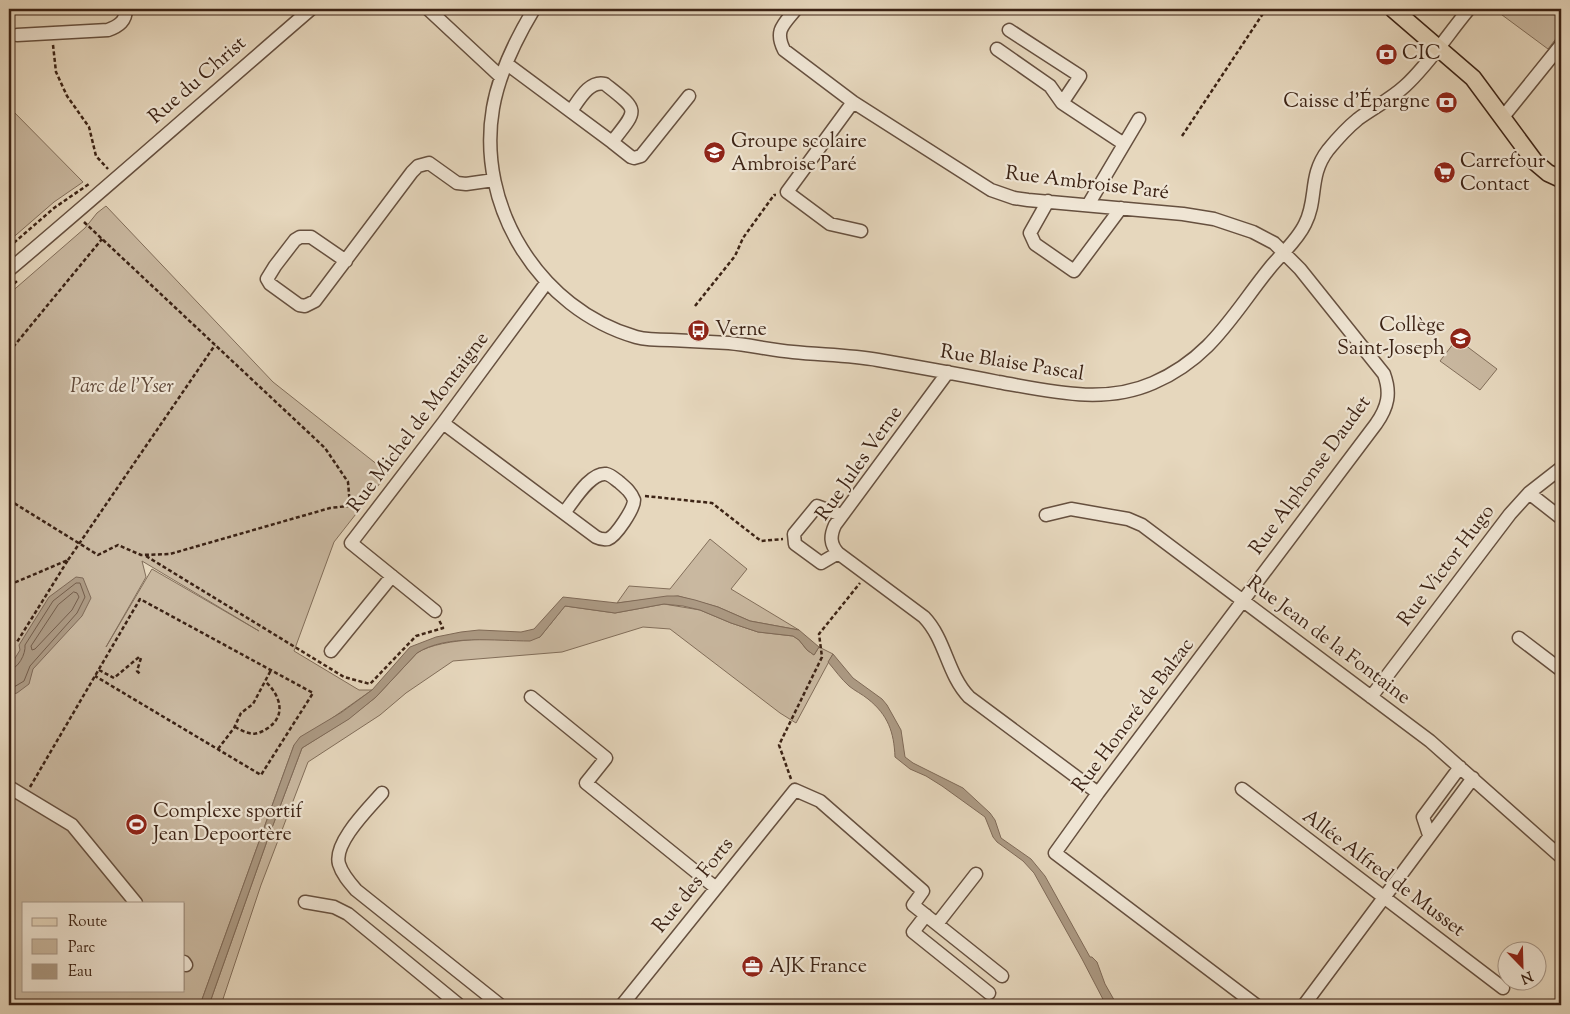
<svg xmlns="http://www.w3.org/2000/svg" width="1570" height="1014" viewBox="0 0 1570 1014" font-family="'Sorts Mill Goudy',serif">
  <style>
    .green { fill: #c9b8a0; stroke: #826e5a; fill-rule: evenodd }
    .water { fill: #ac9a84; stroke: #7f6a58 }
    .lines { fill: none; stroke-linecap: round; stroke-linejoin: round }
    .shore { stroke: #745e4c; stroke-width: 1 }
    .minor-casing { stroke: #66503f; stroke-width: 15 }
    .major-casing { stroke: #3c2315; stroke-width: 19 }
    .path { stroke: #3c2315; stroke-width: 2.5; stroke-dasharray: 4 2.5; stroke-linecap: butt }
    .minor { stroke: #efe5d4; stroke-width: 12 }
    .major { stroke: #e6d7bd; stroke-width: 16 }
    .labels { text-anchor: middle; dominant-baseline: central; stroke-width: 4.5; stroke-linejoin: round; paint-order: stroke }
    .poi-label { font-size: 20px; fill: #3c2315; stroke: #efe5d4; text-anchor: start }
    .street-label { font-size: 20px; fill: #3c2315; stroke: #efe5d4 }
    .park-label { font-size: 20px; font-style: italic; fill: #5f4838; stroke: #efe5d4 }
  </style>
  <rect width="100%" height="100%" fill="#e6d7bd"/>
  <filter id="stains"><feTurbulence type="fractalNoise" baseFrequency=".004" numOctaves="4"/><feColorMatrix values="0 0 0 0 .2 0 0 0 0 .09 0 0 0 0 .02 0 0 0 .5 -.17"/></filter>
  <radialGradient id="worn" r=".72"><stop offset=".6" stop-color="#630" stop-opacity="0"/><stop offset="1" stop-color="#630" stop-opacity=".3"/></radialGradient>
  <!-- green -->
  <path class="green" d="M1494,9H1561V32L1548,49Z
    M9,107L83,182L54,202L9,241Z
    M106,206L273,382L388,473L334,542L294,651L359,690H372L294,745L200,1005H9V294L85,228L97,213ZM142,561L259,631L152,569L106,647L146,577ZM24,903H184V990H24Z
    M1457,339L1497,369L1480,390L1440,361Z
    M710,539L747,569L731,589L799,630L750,621L718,607L678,596L617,603L629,586L670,589Z
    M664,604L700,610L731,623L758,632L793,636L799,640L807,650L814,655L819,647L833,654L796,723L780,713L670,629L643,627L562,652L453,661L406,693L380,715L308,762L261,885L221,1005H209L267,841L302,748L348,719L376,697L417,653C443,636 507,639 540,637L565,606L615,613Z"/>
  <!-- water -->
  <path class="water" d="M76,577L83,578L91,598L82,616L33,669L29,684L17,693L9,695V668L20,650L19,645L49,597Z
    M667,596H678L695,600L718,607L750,621L799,630L819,647L814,655L807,650L799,640L793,636L758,632L731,623L700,610L683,606L664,604L615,613L565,606L540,637L530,641C496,641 446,634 417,653L376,697L349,719L302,748L267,841L209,1005H200L294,745L300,737L342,712L372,690L410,647L436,637L461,632L479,630L521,632L534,629L563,597L617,603Z
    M833,654L853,678L882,699L887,705L901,730L905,757L913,763L963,788L990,813L995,820L1001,838L1031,859L1045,876L1090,957H1092L1097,962L1105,984L1117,1005H1106L1082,959L1034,873L1023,861L997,842L993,837L985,817L942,786L926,776L910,769L895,757C894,732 888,715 868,699C862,694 855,691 849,686C841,679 835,670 828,662Z"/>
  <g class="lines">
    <!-- shore -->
    <path class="shore" d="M74,592L77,593L79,597L72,610L35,649L32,650L31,646L58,605Z
      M9,670C18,669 26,654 25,645L53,601L76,583H80L85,597L77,613L30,666L24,681L9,690"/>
    <defs>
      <path id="minor" d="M428,9L501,77
        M534,9C516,39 499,73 493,108C476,206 539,309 636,337C647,340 659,340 671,340C690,341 710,342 729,343C750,345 771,350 793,352C821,355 850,355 878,360C918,367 958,374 998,382C1050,391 1103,405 1153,383C1211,358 1232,315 1269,269C1281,254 1297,241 1305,224C1318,199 1308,176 1328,150C1337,139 1347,128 1358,119C1373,108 1391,99 1405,86C1429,64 1448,34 1469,9
        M796,9C784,24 774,30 784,50L853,102L991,190L1014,198L1028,200L1183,214L1214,219L1253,232L1274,243L1300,269L1384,374C1391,393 1388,407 1376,424L1098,793L1055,853L1256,1005
        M1009,30L1080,76L1062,103
        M17,35L108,30C119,26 126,21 126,9
        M997,49L1050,86L1062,103L1124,144
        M507,64L612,142C639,108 639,111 605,84C589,80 579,100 571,111
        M853,102L787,192L830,224L861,231
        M1503,117L1561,45
        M612,142L631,157L634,158L641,156L689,96
        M1048,201L1030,233L1035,244L1074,271L1121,208
        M1088,205L1139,119
        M346,261L311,237H300L295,240L275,266L267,279L270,284L299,305L305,306L315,301L412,172L418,166L429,163L457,183L466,184L494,180
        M9,270C111,184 210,96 311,9
        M948,372L835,525C830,536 830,544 838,553L924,617C946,640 947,674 969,697L1098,793
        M443,423L596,537C600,539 603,540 608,539C616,536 634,509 634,500C631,492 626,488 619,482C615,479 611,475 606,474C590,472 573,502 564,513
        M1529,493L1561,518
        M1046,515L1071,509L1128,519L1142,525L1430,741L1561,857
        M838,553L821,563L795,544L794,534L817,506L841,515
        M435,611L351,543L443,423L547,282
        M1519,638L1561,670
        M331,651L392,576
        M531,697L606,758L586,783L716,888
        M1371,697L1510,514L1529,493L1561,468
        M9,787L72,825L136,903
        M1242,789L1503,988
        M382,793C369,808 333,843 339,864C342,874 349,882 356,890L500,1005
        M1429,835L1423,817L1460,767
        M305,902L334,907L348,914L459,1005
        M926,915L913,932L989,993
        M937,924L976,874
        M184,962L186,965
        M622,1005L795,790L820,801L923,891L913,905L1002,976
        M1304,1005L1473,778"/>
      <path id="major" d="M1393,9L1473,78L1535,162L1548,173L1561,179"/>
    </defs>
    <!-- minor casing -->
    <use href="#minor" class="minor-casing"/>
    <!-- major casing -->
    <use href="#major" class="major-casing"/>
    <!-- path -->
    <path class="path" d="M1550,9L1561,18
      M53,45L56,72L67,96L89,127L96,156L108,169
      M1182,136L1266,9
      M84,222L325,448L348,482L350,506
      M9,247L54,208L89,184
      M9,288L17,281
      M695,306L735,256L743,238L774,195H776
      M9,352L102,239
      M645,496L712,503L761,541L783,539
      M9,500L98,555L118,545L141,555L170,554L330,508L365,504
      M146,556L344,677L370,684L416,636L443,628L439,620
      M68,560L215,345
      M9,585L68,560L17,642
      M99,670L114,678L139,657L141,658L137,671L140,674
      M235,727C239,729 244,732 249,733C256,735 262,732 268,728C287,715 280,695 265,681
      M218,749L234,728L241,713L253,704L271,670
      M791,779L779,745L822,657L819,634L860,583
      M30,787L140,599L313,693L261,775L95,676"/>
    <!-- minor -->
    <use href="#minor" class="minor"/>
    <!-- major -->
    <use href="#major" class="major"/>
  </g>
  <!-- icons -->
  <defs>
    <symbol id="bank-disc" viewBox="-11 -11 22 22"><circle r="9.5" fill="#8f2418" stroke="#efe5d4"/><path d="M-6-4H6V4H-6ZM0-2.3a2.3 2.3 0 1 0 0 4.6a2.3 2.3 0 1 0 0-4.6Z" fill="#fff"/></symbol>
    <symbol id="school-disc" viewBox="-11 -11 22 22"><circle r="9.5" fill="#8f2418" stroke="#efe5d4"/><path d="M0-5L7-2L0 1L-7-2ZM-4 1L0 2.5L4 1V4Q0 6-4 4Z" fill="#fff"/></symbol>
    <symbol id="supermarket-disc" viewBox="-11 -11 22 22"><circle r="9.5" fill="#8f2418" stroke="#efe5d4"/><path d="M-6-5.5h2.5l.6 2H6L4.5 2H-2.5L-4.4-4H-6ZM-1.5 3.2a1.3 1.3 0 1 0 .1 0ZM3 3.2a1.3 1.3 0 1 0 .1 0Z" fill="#fff"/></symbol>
    <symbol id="bus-disc" viewBox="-11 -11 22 22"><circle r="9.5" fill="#8f2418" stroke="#efe5d4"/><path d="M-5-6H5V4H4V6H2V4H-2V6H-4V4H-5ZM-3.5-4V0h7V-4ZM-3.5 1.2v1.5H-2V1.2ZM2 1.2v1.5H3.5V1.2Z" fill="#fff"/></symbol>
    <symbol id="stadium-disc" viewBox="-11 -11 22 22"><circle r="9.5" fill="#8f2418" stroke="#efe5d4"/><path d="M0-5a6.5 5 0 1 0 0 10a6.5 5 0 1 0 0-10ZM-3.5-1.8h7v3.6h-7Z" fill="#fff"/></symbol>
    <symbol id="office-disc" viewBox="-11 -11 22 22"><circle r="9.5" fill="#8f2418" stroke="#efe5d4"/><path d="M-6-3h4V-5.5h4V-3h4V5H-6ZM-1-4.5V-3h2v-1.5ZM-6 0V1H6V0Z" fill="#fff"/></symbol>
  </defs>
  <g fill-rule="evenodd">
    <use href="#bank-disc" x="1374" y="42" width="25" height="25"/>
    <use href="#bank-disc" x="1434" y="90" width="25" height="25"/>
    <use href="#school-disc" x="702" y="140" width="25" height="25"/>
    <use href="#supermarket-disc" x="1432" y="160" width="25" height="25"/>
    <use href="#bus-disc" x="686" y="318" width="25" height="25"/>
    <use href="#school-disc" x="1448" y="326" width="25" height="25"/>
    <use href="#stadium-disc" x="124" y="812" width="25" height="25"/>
    <use href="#office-disc" x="740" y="954" width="25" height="25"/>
  </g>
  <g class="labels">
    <!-- poi labels -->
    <g class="poi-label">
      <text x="1402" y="54">CIC</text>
      <text x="1430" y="102" text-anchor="end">Caisse d'Épargne</text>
      <text x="731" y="142">Groupe scolaire<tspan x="731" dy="23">Ambroise Paré</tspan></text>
      <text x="1460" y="162">Carrefour<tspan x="1460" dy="23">Contact</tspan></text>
      <text x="1445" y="326" text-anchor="end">Collège<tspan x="1445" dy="23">Saint-Joseph</tspan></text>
      <text x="715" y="330">Verne</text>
      <text x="153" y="812">Complexe sportif<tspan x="153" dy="23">Jean Depoortère</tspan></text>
      <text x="769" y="967">AJK France</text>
    </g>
    <!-- street labels -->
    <g class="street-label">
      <text transform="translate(198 81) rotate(-41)">Rue du Christ</text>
      <text transform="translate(1087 184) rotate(7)">Rue Ambroise Paré</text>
      <text transform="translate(1012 364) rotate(9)">Rue Blaise Pascal</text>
      <text transform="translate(419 423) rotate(-53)">Rue Michel de Montaigne</text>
      <text transform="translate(860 464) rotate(-55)">Rue Jules Verne</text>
      <text transform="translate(1311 476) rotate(-54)">Rue Alphonse Daudet</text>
      <text transform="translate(1447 566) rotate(-53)">Rue Victor Hugo</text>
      <text transform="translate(1328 641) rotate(37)">Rue Jean de la Fontaine</text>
      <text transform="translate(1134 716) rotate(-53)">Rue Honoré de Balzac</text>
      <text transform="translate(1383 874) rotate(37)">Allée Alfred de Musset</text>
      <text transform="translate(694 886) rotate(-51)">Rue des Forts</text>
    </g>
    <!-- park labels -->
    <g class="park-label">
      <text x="122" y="387">Parc de l'Yser</text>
    </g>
  </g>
  <!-- margin -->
  <rect width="1570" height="1014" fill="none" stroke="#e6d7bd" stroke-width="30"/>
  <rect x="10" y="10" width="1550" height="994" fill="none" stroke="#3c2315" stroke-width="2.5"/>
  <rect x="15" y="15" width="1540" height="984" fill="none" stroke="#3c2315"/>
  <!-- legend -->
  <rect x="22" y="902" width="162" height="90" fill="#efe5d4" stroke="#a79788"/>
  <rect x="32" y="918" width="25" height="8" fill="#e6d7bd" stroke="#a79788"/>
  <text x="68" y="926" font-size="15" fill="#3c2315">Route</text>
  <rect x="32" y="939" width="25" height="15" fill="#c9b8a0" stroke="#a79788"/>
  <text x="68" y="952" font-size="15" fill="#3c2315">Parc</text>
  <rect x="32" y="964" width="25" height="15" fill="#ac9a84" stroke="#a79788"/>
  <text x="68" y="976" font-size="15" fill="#3c2315">Eau</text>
  <!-- north arrow -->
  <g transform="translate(1522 966) rotate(157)"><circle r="24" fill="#efe5d4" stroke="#a79788"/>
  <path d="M0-4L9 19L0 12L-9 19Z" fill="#8f2418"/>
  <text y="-8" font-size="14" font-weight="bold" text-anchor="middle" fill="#3c2315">N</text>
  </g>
  <rect width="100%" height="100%" filter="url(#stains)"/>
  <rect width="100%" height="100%" fill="url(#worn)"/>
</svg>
